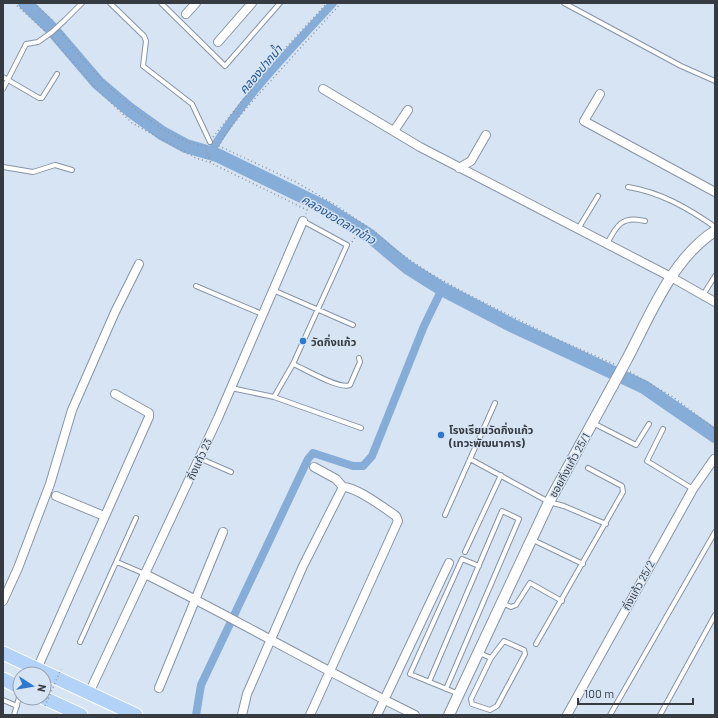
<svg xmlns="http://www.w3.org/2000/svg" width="718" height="718" viewBox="0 0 718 718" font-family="Barlow,'Noto Sans Thai',sans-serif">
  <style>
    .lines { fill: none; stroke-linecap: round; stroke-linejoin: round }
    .canal { stroke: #86acd8; stroke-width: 8 }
    .river { stroke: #86acd8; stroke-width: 14 }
    .service-casing { stroke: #8894a3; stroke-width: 6 }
    .minor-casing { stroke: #8894a3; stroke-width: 10 }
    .tertiary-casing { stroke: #8894a3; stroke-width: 12 }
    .primary-casing { stroke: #fff; stroke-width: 15 }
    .path { stroke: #8d96a2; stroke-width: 1.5; stroke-dasharray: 1 3; stroke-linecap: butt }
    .service { stroke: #fff; stroke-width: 4 }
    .minor { stroke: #fff; stroke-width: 8 }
    .tertiary { stroke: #fff; stroke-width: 10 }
    .primary { stroke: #b3d2f7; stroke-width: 13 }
    .service-bridge-casing { stroke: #8894a3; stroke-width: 6; stroke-linecap: butt }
    .tertiary-bridge-casing { stroke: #8894a3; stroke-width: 12; stroke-linecap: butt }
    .path-bridge { stroke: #8d96a2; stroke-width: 1.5; stroke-dasharray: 1 3; stroke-linecap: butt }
    .service-bridge { stroke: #fff; stroke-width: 4 }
    .tertiary-bridge { stroke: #fff; stroke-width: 10 }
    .poi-dot { fill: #2e79c9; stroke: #d6e4f4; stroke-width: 1.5 }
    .labels { text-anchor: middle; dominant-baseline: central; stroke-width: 3; stroke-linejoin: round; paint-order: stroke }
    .poi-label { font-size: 11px; font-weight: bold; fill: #363b42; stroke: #d6e4f4; text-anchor: start }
    .street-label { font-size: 11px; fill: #363b42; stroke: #d6e4f4 }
    .water-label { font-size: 12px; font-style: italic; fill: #22558d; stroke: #d6e4f4 }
  </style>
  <rect width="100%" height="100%" fill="#d6e4f4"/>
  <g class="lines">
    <!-- canal -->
    <path class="canal" d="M210,153C242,99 291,49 333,3
      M196,715L201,685L308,459L313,453L353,466H363L372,456L424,326L442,289"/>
    <!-- river -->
    <path class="river" d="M25,3L51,28L98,83L130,110L162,133L186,146L217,155L322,206L370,236L407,267L442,289L513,326L644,387L715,436"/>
    <defs>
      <path id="service" d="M110,3L144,36L146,41L143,66L192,104L210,142
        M161,3L225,66L280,3
        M564,3L681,66L715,81
        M65,20L82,3
        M3,77L39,98H42L57,74
        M3,89L26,44L38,42L52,32
        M3,167L33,172L55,165L72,170
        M628,187C660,192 688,208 715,227
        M578,229L598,196
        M607,244C616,226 622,215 645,221
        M196,286L262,314
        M273,290L353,325
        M703,295L715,276
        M293,364C305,369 340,390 350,385L360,362L359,358
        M231,388L274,397L361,428
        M274,397L293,364L347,245L303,221
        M593,423L636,445L649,424
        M663,429L647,461L693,489
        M199,458L231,472
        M470,459L549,502L564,506L606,524
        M445,515L495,403
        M533,540L583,564
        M465,552L501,475
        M117,562L145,574
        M502,603L511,607L516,605L530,583L562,601
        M504,641L524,650L525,654L497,706L490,710L472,704L471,699L491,658Z
        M80,642L136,518
        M536,644L623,492L622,486L588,468
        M479,653L491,658
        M429,682L502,511L519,519L446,689
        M459,694L410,674L462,559L479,566
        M3,700L17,706
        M14,715L20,694
        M610,715L715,532
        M660,715L715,615"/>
      <path id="minor" d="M186,14L196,3
        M218,42L252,3
        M323,89L420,147L671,277L715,302
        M600,94L584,121L715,192
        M394,131L408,110
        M459,168L471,161L486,135
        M314,467L336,479L343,487
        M56,496L104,516
        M145,574C236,619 323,670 415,715
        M3,601L18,568L50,484L72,410L115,312L139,264
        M37,669L149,417V413L115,394
        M159,688L223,532
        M89,693L218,418L303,221
        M242,715L247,694L303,566L341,491L343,487C357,487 384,508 396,516L398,521L310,715
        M377,715L449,563
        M567,715L693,489L714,459"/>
      <path id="tertiary" d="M626,361C649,318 672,258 715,231
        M449,715L549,502L613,385"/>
      <path id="primary" d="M3,653L136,715
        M3,679L20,688
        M44,698L81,715"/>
    </defs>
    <!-- service casing -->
    <use href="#service" class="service-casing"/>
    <!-- minor casing -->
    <use href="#minor" class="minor-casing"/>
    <!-- tertiary casing -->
    <use href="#tertiary" class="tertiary-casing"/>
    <!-- primary casing -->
    <use href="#primary" class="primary-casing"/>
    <!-- path -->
    <path class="path" d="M14,3L45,31
      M34,3L54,22
      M341,3L249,105L226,133L219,146L296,182L337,206L375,232L398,252L431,274L467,294L557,339L614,364
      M61,31C87,70 158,140 205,146
      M52,38L94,86L132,123L196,158L211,163L307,210L306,214
      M234,111L240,116
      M213,137L278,56L327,3
      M205,146L211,163
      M352,242L364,224
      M630,372L673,397L715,429"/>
    <!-- service -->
    <use href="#service" class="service"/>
    <!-- minor -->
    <use href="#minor" class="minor"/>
    <!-- tertiary -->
    <use href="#tertiary" class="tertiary"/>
    <!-- primary -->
    <use href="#primary" class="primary"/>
    <defs>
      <path id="service-bridge" d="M52,32L65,20"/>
      <path id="tertiary-bridge" d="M613,385L626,361"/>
    </defs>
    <!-- service-bridge casing -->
    <use href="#service-bridge" class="service-bridge-casing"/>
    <!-- tertiary-bridge casing -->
    <use href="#tertiary-bridge" class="tertiary-bridge-casing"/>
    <!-- path-bridge -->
    <path class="path-bridge" d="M45,706L61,669"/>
    <!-- service-bridge -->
    <use href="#service-bridge" class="service-bridge"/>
    <!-- tertiary-bridge -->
    <use href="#tertiary-bridge" class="tertiary-bridge"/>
  </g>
  <!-- markers -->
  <g class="poi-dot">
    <circle cx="303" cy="341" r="4"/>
    <circle cx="441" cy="435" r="4"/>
  </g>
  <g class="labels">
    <!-- poi labels -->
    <g class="poi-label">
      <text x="311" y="341">วัดกิ่งแก้ว</text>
      <text x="449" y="429">โรงเรียนวัดกิ่งแก้ว<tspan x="449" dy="13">(เทวะพัฒนาคาร)</tspan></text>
    </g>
    <!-- street labels -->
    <g class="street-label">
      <text transform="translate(199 459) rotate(-65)">กิ่งแก้ว 23</text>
      <text transform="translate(569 465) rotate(-61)">ซอยกิ่งแก้ว 25/1</text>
      <text transform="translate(638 585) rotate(-61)">กิ่งแก้ว 25/2</text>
    </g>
    <!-- water labels -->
    <g class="water-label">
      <text transform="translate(260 69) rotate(-50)">คลองปากน้ำ</text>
      <text transform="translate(339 219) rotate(31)">คลองชวดลากข้าว</text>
    </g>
  </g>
  <!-- border -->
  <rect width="718" height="718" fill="none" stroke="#363b42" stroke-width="8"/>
  <!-- north arrow -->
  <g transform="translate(32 686) rotate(102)"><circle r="19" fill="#d6e4f4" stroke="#96a0ad"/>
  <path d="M0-3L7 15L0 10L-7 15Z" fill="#2e79c9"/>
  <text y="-6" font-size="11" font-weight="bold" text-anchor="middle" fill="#363b42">N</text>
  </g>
  <!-- scale -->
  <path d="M578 698v6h115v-6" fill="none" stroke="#363b42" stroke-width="2"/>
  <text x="584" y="698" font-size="12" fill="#363b42" stroke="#d6e4f4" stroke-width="3" paint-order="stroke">100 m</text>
</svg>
